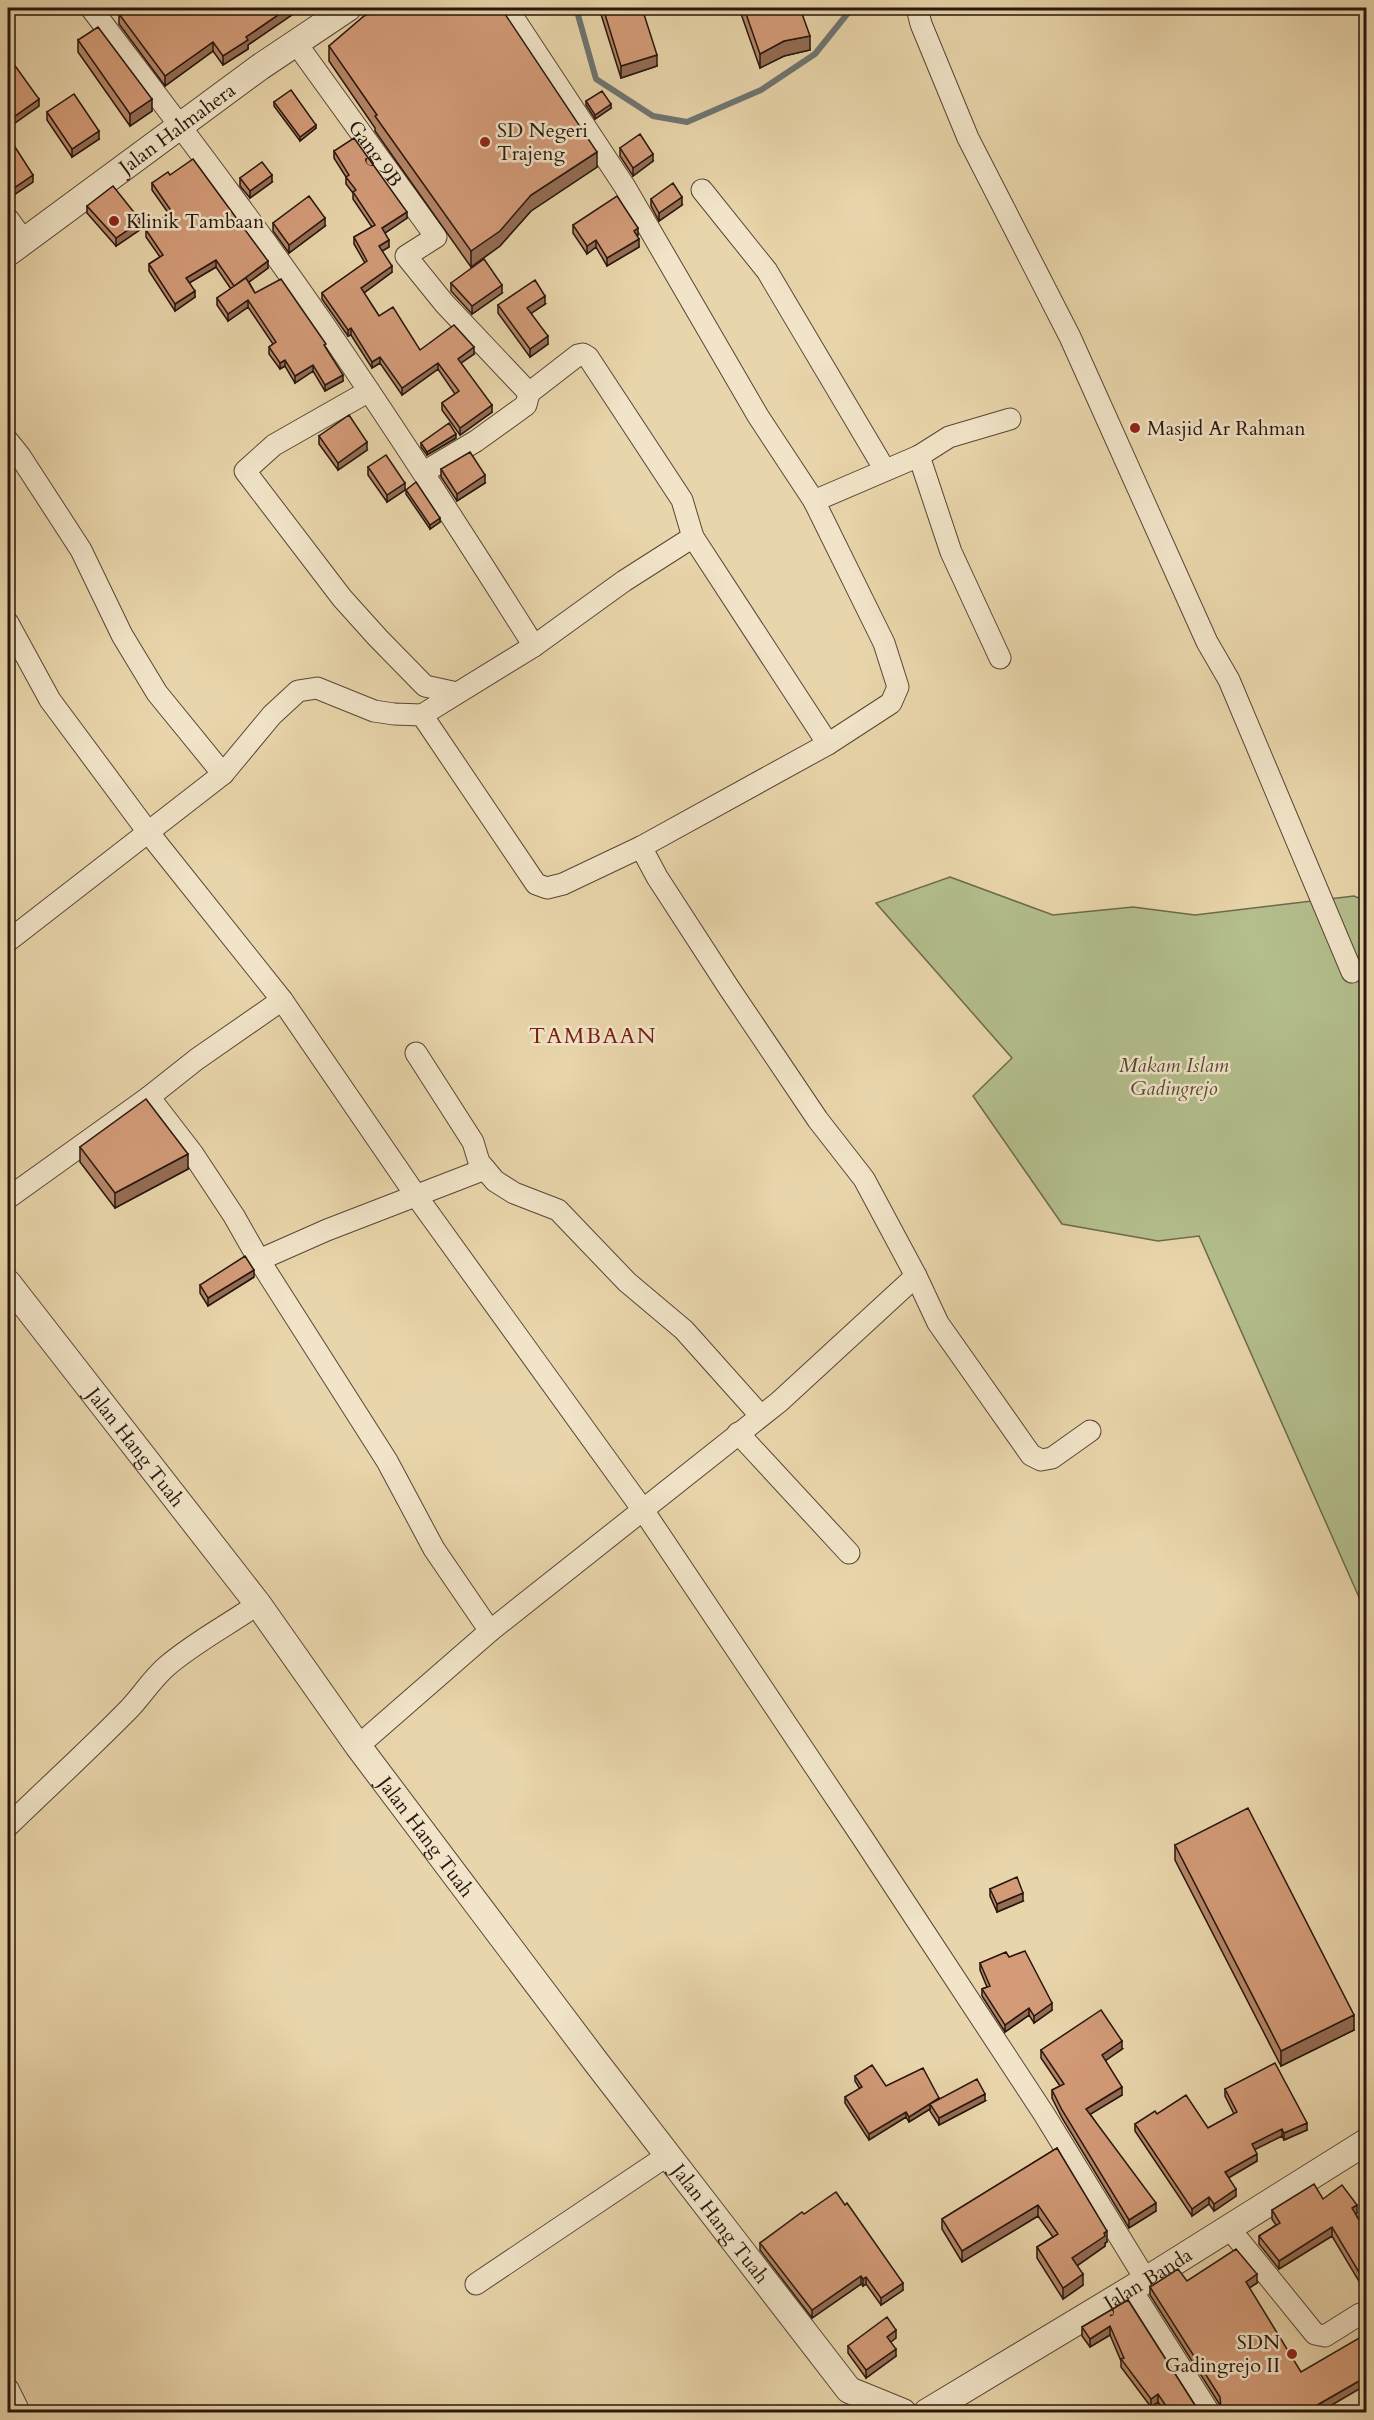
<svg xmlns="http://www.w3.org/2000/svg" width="1374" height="2420" viewBox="0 0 1374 2420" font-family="Cardo,serif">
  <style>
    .green { fill: #b3be8c; stroke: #6c6a4c; stroke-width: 1.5 }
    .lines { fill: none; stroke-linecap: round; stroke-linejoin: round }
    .stream { stroke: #6e7572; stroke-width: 6 }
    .minor-casing { stroke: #574634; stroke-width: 23 }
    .tertiary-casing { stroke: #574634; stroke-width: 28 }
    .minor { stroke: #f1e4c8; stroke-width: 21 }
    .tertiary { stroke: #f1e4c8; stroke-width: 26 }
    .wall { fill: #b58567; stroke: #26160d; stroke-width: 1.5 }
    .shaded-wall { fill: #946c54; stroke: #26160d; stroke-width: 1.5 }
    .building { fill: #d39b78; stroke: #26160d; stroke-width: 1.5 }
    .poi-dot { fill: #8f2418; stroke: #f1e4c8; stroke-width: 2 }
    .labels { text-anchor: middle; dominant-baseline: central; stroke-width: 5; stroke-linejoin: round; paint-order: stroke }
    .street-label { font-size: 20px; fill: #26160d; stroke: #f1e4c8 }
    .poi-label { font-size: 20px; fill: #26160d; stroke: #f1e4c8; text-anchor: start }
    .park-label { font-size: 20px; font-style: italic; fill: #504833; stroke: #f1e4c8 }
    .quarter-label { font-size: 22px; letter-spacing: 1.5px; fill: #7a1f14; stroke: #f1e4c8 }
  </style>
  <rect width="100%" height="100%" fill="#e9d5ab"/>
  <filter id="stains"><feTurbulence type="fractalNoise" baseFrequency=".00333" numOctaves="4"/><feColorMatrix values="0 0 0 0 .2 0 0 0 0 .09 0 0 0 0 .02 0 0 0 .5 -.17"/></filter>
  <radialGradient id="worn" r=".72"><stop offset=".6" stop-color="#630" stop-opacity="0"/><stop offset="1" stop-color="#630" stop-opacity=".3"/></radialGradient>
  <!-- green -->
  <path class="green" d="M950,877L1053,915L1133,907L1195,915L1354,896L1366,901V1613L1199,1236L1158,1241L1062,1224L973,1096L1012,1058L876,903Z"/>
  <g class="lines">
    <!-- stream -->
    <path class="stream" d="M576,8L596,79L653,116L687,122L761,90L815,54L852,8"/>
    <defs>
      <g id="minor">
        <path d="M91,8C170,113 250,217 325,326C397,431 466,538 534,646L624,581L693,537L828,744"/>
        <path d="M917,8L921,24L968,138L1070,337L1207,642L1229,680L1352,972"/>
        <path id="s1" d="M296,43L436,237L406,256L444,303L529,393L526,405L476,441L424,472"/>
        <path d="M702,190L767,271L885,470"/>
        <path d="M8,219L24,241"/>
        <path d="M369,391L274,445L245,471L342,598L378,638L425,686L457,693"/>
        <path d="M529,393L578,355L583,354L588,357L682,500L693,537"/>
        <path d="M8,441L20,456L81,550L122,635L157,693L223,774"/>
        <path d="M919,456L951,552L1000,658"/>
        <path d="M814,501L919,456L949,437L1010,419"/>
        <path d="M8,623L50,700L148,832L282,1000L417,1197L643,1510L862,1837L1044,2114L1146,2280"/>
        <path d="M422,715L536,884L547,888L563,884L641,847L828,744L891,703L898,687L884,643L814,501L758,416L625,187L507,8"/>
        <path d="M8,941L223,774L272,715L298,691L317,688L374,711L394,714L422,715L534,646"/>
        <path d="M416,1053L473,1142L479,1162L495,1181L514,1193L558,1210L627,1282L684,1330L760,1415"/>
        <path d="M149,1097L197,1059L282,1000"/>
        <path d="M8,1198L149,1097L193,1154L234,1216L259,1260L387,1461L434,1549L490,1631"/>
        <path d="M259,1260L327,1230L485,1169"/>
        <path d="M916,1276L938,1323L1031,1455L1041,1460L1052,1458L1090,1431"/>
        <path d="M738,1433L849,1553"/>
        <path d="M358,1746L490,1631L779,1402L916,1276L864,1179L818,1120L729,988L657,877L641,847"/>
        <path d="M8,1826C48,1787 91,1748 130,1708C143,1694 152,1679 167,1666C195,1642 228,1625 258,1604"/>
        <path d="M1229,2228L1315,2334L1325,2336L1360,2314"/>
        <path d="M476,2284L668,2155"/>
        <path d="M1131,2289L1209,2412"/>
        <path d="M8,2389L17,2407"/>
      </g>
      <g id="tertiary">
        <path id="s2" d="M8,253L260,67L348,8"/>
        <path id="s3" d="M8,1283L258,1604L358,1746L596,2062L849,2390L903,2412"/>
        <path id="s4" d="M927,2412L1146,2280L1366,2142"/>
      </g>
    </defs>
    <!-- minor casing -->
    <use href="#minor" class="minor-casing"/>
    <!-- tertiary casing -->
    <use href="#tertiary" class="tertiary-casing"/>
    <!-- minor -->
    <use href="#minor" class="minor"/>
    <!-- tertiary -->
    <use href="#tertiary" class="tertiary"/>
  </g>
  <!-- wall -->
  <path class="wall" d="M115,8H302L248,45V49L223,65L213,51L165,86L119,24V14Z
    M599,8H642L657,66L621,78Z
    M739,8H819L802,14L810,50L784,56L760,68Z
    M78,40L152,111L130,126L78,52Z
    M329,46L597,167L531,211L500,246L471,267L375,131V128L329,61Z
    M586,101L611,108L595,119L586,105Z
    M274,102L316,128L300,141L274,106Z
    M47,112L99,139L72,157L47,120Z
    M620,148L653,161L633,176L620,156Z
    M334,151L407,218L385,233L389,247L382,251L392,272L364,293L379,316L420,350L474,354L461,363L492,412L460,435L442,410V403L455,394L438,369L402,395L380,363L372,368L351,335L348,336L322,299V293L365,263L354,244V237L372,227L353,199V193L346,184V177L334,158Z
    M170,175L268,268L249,282L255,293L326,348L343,381L325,391L313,371L295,383L285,366L280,369L269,354V347L273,344L248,307L228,321L217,305V298L231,289L216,267L189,283L195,297L175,311L149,271V264L160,257L146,237V230L169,214L152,190V183Z
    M240,178L272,182L250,198L240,186Z
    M651,199L682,205L659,221L651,206Z
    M87,206L141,229L116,246L87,213Z
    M273,223L325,226L289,253L273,231Z
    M573,225L638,235L637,236L639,247L607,266L596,247L587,254L573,233Z
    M451,283L502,293L472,314L451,291Z
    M545,304L531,313L548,344L530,357L498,313V305Z
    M319,436L367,450L338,470L319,444Z
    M456,438L427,455L421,447V443Z
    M368,467L405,490L387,502L368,475Z
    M441,469L485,483L457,501L441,477Z
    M406,490L440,522L430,529L406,494Z
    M80,1147L188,1169L115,1208L80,1162Z
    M254,1277L208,1306L200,1293V1285Z
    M1175,1845L1354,2030L1281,2066L1175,1860Z
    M990,1889L1023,1901L997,1912L990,1896Z
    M1009,1957L1052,2010L1034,2023L1029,2015L1005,2032L982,1996V1989L987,1987L980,1970V1963Z
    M1122,2049L1105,2060L1122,2095L1090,2114L1156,2211L1129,2228L1062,2118L1052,2098V2090L1060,2086L1041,2058V2050Z
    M855,2076L886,2086L939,2099L985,2101L939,2125L930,2111V2109L909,2122L906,2117L869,2140L845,2103V2097L860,2089L855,2081Z
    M1225,2089L1307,2130L1284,2140L1282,2136L1255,2149L1257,2161L1228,2178L1236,2196L1214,2211L1209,2204L1192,2216L1135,2131V2124L1157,2114L1208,2128L1234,2114L1225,2096Z
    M1057,2148L1107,2242L1105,2243V2246L1077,2266L1083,2285L1063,2299L1037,2258V2247L1053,2237L1038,2216L962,2262L942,2229V2219Z
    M1323,2199L1357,2213L1356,2214L1366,2232V2293L1332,2236L1279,2269L1259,2244V2236L1276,2225L1272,2219V2210Z
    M804,2214L903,2290L881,2305L866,2284L863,2286L861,2284L812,2318L760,2250V2243Z
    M1187,2281L1257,2283L1249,2288L1220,2409V2405L1150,2295V2287Z
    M1128,2300L1198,2410L1201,2412H1165L1158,2402L1151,2407L1121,2367V2361L1110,2335L1090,2347L1082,2336V2327Z
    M896,2338L890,2342L896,2356L866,2378L848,2353V2346Z"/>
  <!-- shaded-wall -->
  <path class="shaded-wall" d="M288,8H302L248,45V49L223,65V56L246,37Z
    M798,8H819L798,16Z
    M810,36V50L784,56L760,68V54L784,41Z
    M213,42V51L165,86V76Z
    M657,55V66L621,78V66Z
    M39,99V106L8,128V121Z
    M152,99V111L130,126V114Z
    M611,104V108L595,119V115Z
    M316,125V128L300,141V137Z
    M99,131V139L72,157V149Z
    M597,152V167L531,211L500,246L471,267V251L531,195Z
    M653,154V161L633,176V168Z
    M33,175V182L8,199V192Z
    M272,175V182L250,198V191Z
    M682,197V205L659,221V213Z
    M407,212V218L382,235V228Z
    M325,218V226L289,253V245Z
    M141,221V229L116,246V238Z
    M638,228V235L634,239V231Z
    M639,239V247L607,266V258Z
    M389,240V247L379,253V246Z
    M596,240V247L587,254V246Z
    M216,260V267L186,285V278Z
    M268,261V268L234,293V286Z
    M392,266V272L361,295V288Z
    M502,285V293L472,314V306Z
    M195,291V297L175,311V304Z
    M545,296V304L527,316V308Z
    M248,300V307L228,321V314Z
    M351,328V335L348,336V330Z
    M548,336V344L530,357V349Z
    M474,347V354L458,365V359Z
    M380,357V363L372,368V362Z
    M285,360V366L280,369V363Z
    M438,363V369L402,395V388Z
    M313,365V371L295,383V376Z
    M343,375V381L325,391V385Z
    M492,405V412L460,435V428Z
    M456,434V438L427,455V452Z
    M367,442V450L338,470V463Z
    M485,475V483L457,501V494Z
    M405,483V490L387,502V495Z
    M440,518V522L430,529V525Z
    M188,1154V1169L115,1208V1193Z
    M254,1270V1277L208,1306V1298Z
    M1023,1893V1901L997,1912V1904Z
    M1052,2003V2010L1034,2023V2016Z
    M1029,2008V2015L1005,2032V2025Z
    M1354,2015V2030L1281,2066V2051Z
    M1122,2041V2049L1102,2063V2055Z
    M1122,2087V2095L1086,2117V2109Z
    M985,2094V2101L939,2125V2118Z
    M939,2098V2103L930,2104V2109L909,2122V2117Z
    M906,2112V2117L869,2140V2134Z
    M1307,2123V2130L1284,2140V2133Z
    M1282,2129V2136L1252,2151V2144Z
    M1257,2154V2161L1225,2180V2172Z
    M1236,2189V2196L1214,2211V2204Z
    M1209,2197V2204L1192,2216V2209Z
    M1156,2203V2211L1129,2228V2220Z
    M1038,2205V2216L962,2262V2251Z
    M1357,2205V2213L1352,2217V2208Z
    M1332,2227V2236L1279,2269V2261Z
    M1107,2231V2242L1105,2243V2246L1072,2269V2258Z
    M1083,2274V2285L1063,2299V2288Z
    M1257,2274V2283L1246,2290V2282Z
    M861,2276V2284L812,2318V2310Z
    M866,2277V2284L863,2286V2279Z
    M903,2283V2290L881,2305V2298Z
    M1110,2326V2335L1090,2347V2339Z
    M896,2330V2338L887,2345V2337Z
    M896,2349V2356L866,2378V2370Z
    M1366,2377V2385L1320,2412H1305Z
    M1158,2394V2402L1151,2407V2399Z"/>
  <!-- building -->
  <path class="building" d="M121,8H288L246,37L248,40L223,56L213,42L165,76L119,14L124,11Z
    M383,8H501L597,152L531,195L500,231L471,251L375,116L377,115L329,46L364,16Z
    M603,8H642L657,55L621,66Z
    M744,8H800L810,36L784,41L760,54Z
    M98,27L152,99L130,114L78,40Z
    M8,56L39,99L8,121Z
    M291,90L316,125L300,137L274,102Z
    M602,91L611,104L595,115L586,101Z
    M74,94L99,131L72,149L47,112Z
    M640,134L653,154L633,168L620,148Z
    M8,136L33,175L8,192Z
    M354,138L407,212L382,228L389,240L379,246L392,266L361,288L379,316L393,307L420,350L454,325L474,347L458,359L492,405L460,428L442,403L459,391L438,363L402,388L380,357L372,362L351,328L348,330L322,293L367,261L354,237L375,225L353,192L356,190L346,177L349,175L334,151Z
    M193,159L268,261L234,286L216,260L186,278L195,291L175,304L149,264L163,255L146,230L172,212L152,183L168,172L170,175Z
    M262,162L272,175L250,191L240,178Z
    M673,183L682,197L659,213L651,199Z
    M113,186L141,221L116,238L87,206Z
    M309,196L325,218L289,245L273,223Z
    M617,196L638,228L634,231L639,239L607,258L596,240L587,246L573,225Z
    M484,259L502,285L472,306L451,283Z
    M246,278L255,293L281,279L326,344L324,345L343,375L325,385L313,365L295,376L285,360L280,363L269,347L276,342L248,300L228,314L217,298Z
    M535,280L545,296L527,308L548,336L530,349L498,305Z
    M349,415L367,442L338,463L319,436Z
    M449,423L456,434L427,452L421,443Z
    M470,452L485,475L457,494L441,469Z
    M386,455L405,483L387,495L368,467Z
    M416,482L440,518L430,525L406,490Z
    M146,1099L188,1154L115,1193L80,1147Z
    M245,1256L254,1270L208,1298L200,1285Z
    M1248,1808L1354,2015L1281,2051L1175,1845Z
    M1017,1877L1023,1893L997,1904L990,1889Z
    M1025,1951L1052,2003L1034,2016L1029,2008L1005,2025L982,1989L990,1986L980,1963L1006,1952L1009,1957Z
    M1101,2010L1122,2041L1102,2055L1122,2087L1086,2109L1156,2203L1129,2220L1062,2110L1052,2090L1064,2084L1041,2050Z
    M1275,2063L1307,2123L1284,2133L1282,2129L1252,2144L1257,2154L1225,2172L1236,2189L1214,2204L1209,2197L1192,2209L1135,2124L1155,2111L1157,2114L1186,2095L1208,2128L1237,2112L1225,2089Z
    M872,2065L886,2086L923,2068L939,2098L909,2117L906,2112L869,2134L845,2097L862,2087L855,2076Z
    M977,2079L985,2094L939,2118L930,2104Z
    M1057,2148L1107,2231L1104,2233L1105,2236L1072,2258L1083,2274L1063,2288L1037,2247L1058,2234L1038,2205L962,2251L942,2219Z
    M1314,2184L1323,2199L1342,2185L1357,2205L1352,2208L1366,2232V2284L1332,2227L1279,2261L1259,2236L1280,2223L1272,2210Z
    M836,2192L845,2205L847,2203L903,2283L881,2298L866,2277L863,2279L861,2276L812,2310L760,2243L802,2212L804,2214Z
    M1236,2249L1257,2274L1246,2282L1301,2372L1366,2334V2377L1305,2412H1217L1221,2409L1220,2397L1150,2287L1178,2269L1187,2281Z
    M1128,2300L1198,2410L1201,2412H1170L1158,2394L1151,2399L1121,2359L1124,2358L1110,2326L1090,2339L1082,2327Z
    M887,2317L896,2330L887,2337L896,2349L866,2370L848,2346Z"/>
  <!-- markers -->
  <g class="poi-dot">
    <circle cx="485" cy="142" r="6"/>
    <circle cx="114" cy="221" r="6"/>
    <circle cx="1135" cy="428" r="6"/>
    <circle cx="1292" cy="2354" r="6"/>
  </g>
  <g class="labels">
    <!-- street labels -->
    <g class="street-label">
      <text stroke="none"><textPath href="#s2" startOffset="210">Jalan Halmahera</textPath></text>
      <text stroke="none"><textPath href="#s1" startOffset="136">Gang 9B</textPath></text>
      <text stroke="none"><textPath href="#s3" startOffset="208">Jalan Hang Tuah</textPath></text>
      <text stroke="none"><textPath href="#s3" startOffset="694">Jalan Hang Tuah</textPath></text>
      <text stroke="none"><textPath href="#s3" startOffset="1180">Jalan Hang Tuah</textPath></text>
      <text stroke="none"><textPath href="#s4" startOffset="258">Jalan Banda</textPath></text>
    </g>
    <!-- poi labels -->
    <g class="poi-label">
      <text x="497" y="130">SD Negeri<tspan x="497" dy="23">Trajeng</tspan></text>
      <text x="126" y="221">Klinik Tambaan</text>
      <text x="1147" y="428">Masjid Ar Rahman</text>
      <text x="1280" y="2342" text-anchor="end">SDN<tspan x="1280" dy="23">Gadingrejo II</tspan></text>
    </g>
    <!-- park labels -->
    <g class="park-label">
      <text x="1174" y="1065">Makam Islam<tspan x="1174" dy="23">Gadingrejo</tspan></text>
    </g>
    <!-- quarter labels -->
    <g class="quarter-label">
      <text x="593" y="1036">TAMBAAN</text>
    </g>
  </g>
  <!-- margin -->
  <rect width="1374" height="2420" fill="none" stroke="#e9d5ab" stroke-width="30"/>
  <rect x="9" y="9" width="1356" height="2402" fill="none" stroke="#26160d" stroke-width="3"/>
  <rect x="15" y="15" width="1344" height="2390" fill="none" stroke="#26160d" stroke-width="1.5"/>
  <rect width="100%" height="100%" filter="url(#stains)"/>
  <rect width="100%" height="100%" fill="url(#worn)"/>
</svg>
